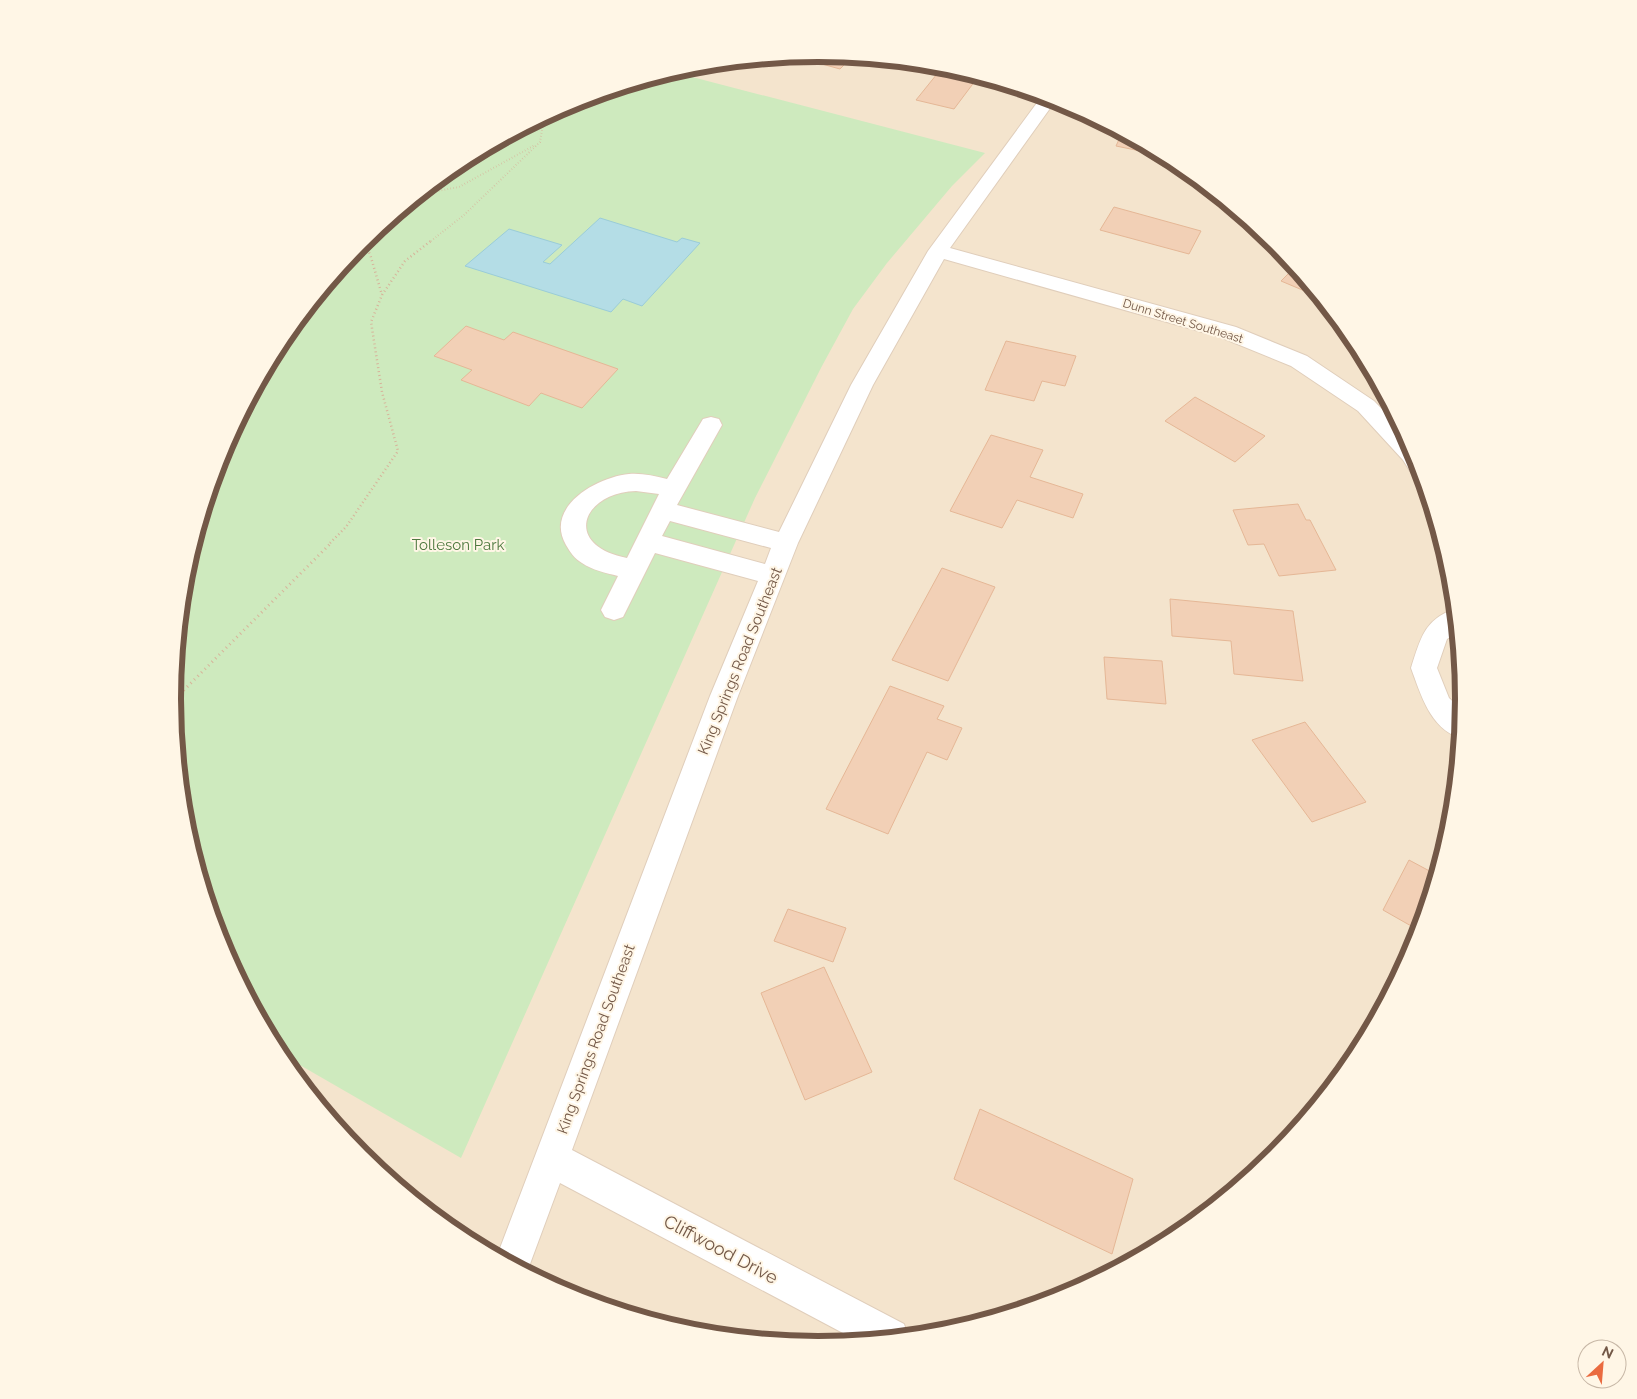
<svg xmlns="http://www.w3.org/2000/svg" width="1637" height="1399" viewBox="0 0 1637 1399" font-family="Raleway,sans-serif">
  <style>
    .residential { fill: #f4e4cd }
    .green { fill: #ceeabe }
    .water { fill: #b4dde6; stroke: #9accd8 }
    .building { fill: #f2d0b6; stroke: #e5b796 }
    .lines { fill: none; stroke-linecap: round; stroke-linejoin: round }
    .minor-casing { stroke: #e0cebb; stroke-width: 2 }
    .path-far2 { stroke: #d7b39a; stroke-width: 2; stroke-dasharray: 0.5 2.5; stroke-linecap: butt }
    .path-far1 { stroke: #d7b39a; stroke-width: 2.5; stroke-dasharray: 1 3; stroke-linecap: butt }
    .path { stroke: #d7b39a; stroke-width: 3; stroke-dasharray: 1 4; stroke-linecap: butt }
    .minor { fill: #fff; fill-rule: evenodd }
    .labels { text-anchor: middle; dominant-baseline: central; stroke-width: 4; stroke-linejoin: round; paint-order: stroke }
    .far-street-label { font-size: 12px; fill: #735847; stroke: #fff6e6 }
    .park-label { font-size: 15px; fill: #4e793f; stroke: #fff6e6 }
    .street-label { font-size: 15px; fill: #735847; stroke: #fff6e6 }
    .near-street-label { font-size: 18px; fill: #735847; stroke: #fff6e6 }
    .rim { fill: none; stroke: #735847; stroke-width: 6 }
  </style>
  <rect width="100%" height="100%" fill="#fdf2df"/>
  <!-- residential -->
  <path class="residential" d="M174 699a644 644 0 1 1 1288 0a644 644 0 1 1-1288 0Z"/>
  <!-- green -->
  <path class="green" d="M673,72L985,153L952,186L887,263L853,309L822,366L755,498L461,1158L279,1053L222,946L185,825L173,699L185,573L222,452L282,340L362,243L460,162L572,103Z"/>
  <!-- water -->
  <path class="water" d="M600,218L677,242L682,238L700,243L642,306L623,299L611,312L465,266L509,229L562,245L543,262L550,264Z"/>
  <!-- building -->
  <path class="building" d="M818,54L852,57L840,69L793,56Z
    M941,69L978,77L954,109L916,100Z
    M1122,133L1165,156L1116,146Z
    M1114,207L1201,231L1189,254L1100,230Z
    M1295,267L1319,297L1281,281Z
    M466,326L504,340L513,332L618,369L582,408L541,393L529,406L461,380L472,370L434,356Z
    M1006,341L1076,356L1065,386L1042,381L1034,401L985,390Z
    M1195,397L1265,436L1235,462L1165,421Z
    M991,435L1043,450L1030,477L1083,494L1073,518L1017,500L1002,528L950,511Z
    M1298,504L1306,520H1310L1336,570L1279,576L1264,544L1248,545L1233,510Z
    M942,568L995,587L948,681L892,660Z
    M1170,599L1293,611L1303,681L1234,674L1231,641L1172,636Z
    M1104,657L1162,661L1166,704L1107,699Z
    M890,686L944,706L937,719L962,728L947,760L927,752L888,834L826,809Z
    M1305,722L1366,802L1312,822L1252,740Z
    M1409,860L1437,875L1420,931L1383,910Z
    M788,909L846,928L833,962L774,941Z
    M824,967L872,1072L805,1100L761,993Z
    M980,1109L1133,1179L1112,1254L954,1179Z"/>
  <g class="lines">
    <defs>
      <path id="minor" d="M1042,96L1056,100L950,248L1236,327L1307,356L1374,401L1405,433L1415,453L1422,476L1412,474L1403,460L1358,411L1291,366L1220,337L944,259L873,385L798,543L738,696L572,1150L904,1324L908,1336L858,1341L560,1183L527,1272L497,1256L710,696L758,581L655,553L623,617L614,620L605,617L601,610L618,576C606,573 592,570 582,563C575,559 570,552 566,545C544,507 597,477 629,474C642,473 654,476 667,479L703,419L711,417L719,419L722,425L677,505L779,532L851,385L928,251ZM636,491L659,494L627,558C561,545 583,492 636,491ZM670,521L771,548L765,564L662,536Z
        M1455,609L1458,632L1447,639L1437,668L1449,698L1463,711L1460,738C1430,728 1421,695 1411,668C1420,640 1424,619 1455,609Z"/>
    </defs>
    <!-- minor casing -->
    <use href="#minor" class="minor-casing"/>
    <!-- path-far2 -->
    <path class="path-far2" d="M421,194L459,187L535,145
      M431,241L464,215L540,142L544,118"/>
    <!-- path-far1 -->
    <path class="path-far1" d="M362,243L370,254L382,295
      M330,543L346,527L398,451L382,392L371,322L382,295L405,261L432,240"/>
    <!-- path -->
    <path class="path" d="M173,701L332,542"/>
    <!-- minor -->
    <use href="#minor" class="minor"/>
  </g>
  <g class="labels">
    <!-- far-street labels -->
    <g class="far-street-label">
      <text transform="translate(1183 321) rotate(17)">Dunn Street Southeast</text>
    </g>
    <!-- park labels -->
    <g class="park-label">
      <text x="458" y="545">Tolleson Park</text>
    </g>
    <!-- street labels -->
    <g class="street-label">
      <text transform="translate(740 661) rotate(-68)">King Springs Road Southeast</text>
      <text transform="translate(596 1039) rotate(-70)">King Springs Road Southeast</text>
    </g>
    <!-- near-street labels -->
    <g class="near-street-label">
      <text transform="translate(721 1249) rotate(28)">Cliffwood Drive</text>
    </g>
  </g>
  <!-- crop -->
  <path d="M0 0H1637V1399H0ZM181 699a637 637 0 1 1 1274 0a637 637 0 1 1-1274 0Z" fill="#fff6e6" fill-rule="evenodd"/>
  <path class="rim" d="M181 699a637 637 0 1 1 1274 0a637 637 0 1 1-1274 0Z"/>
  <!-- north arrow -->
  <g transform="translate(1602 1364) rotate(26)"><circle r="24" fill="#fff6e6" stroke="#c7b7a6"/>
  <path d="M0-4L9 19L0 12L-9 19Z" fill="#ea6b40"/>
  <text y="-8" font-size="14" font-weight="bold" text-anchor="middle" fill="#735847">N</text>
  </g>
</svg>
